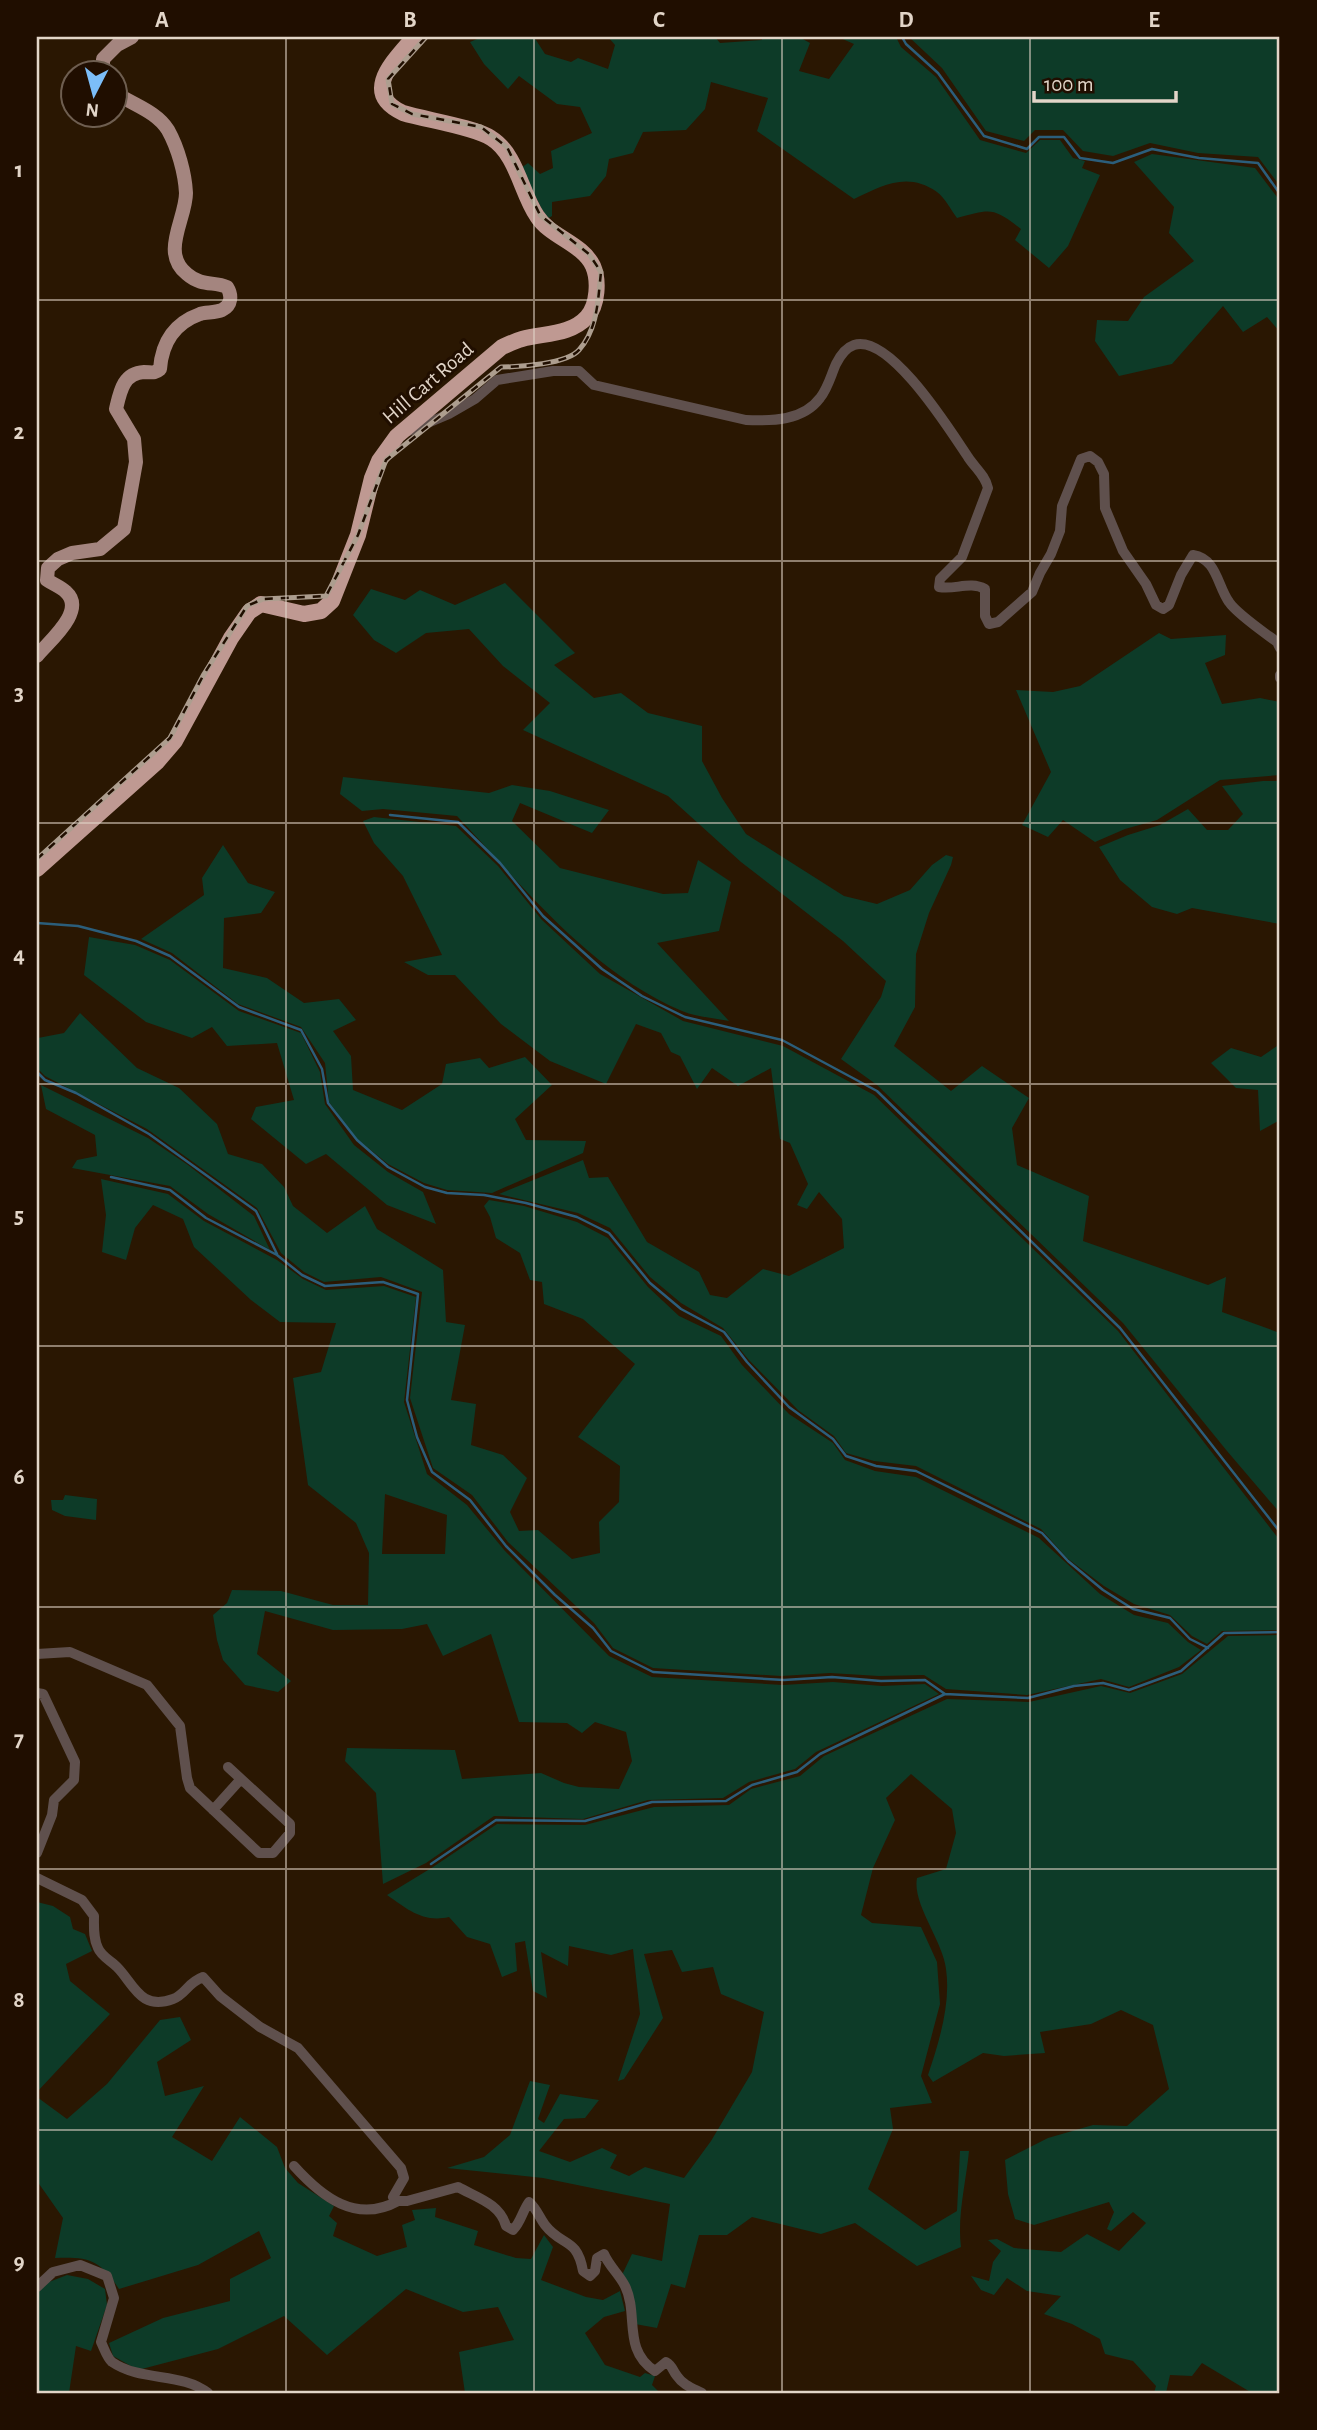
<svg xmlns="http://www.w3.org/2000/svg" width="1317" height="2430" viewBox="0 0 1317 2430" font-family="'Alegreya Sans',sans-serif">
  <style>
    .green { fill: #0d3b28; fill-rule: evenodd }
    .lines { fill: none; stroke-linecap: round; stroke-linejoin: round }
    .stream { stroke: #2b5e7b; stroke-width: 2.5 }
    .minor { stroke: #5f504d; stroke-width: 10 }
    .major { stroke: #a4857f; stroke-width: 14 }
    .highway { stroke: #bf9992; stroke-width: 16 }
    .rail-casing { stroke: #ad9e8f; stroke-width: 5 }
    .rail { stroke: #200e00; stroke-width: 2.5; stroke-dasharray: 8; stroke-linecap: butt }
    .grid { fill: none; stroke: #e2d5c8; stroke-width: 2; stroke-opacity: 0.55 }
    .labels { text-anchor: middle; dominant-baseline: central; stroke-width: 6; stroke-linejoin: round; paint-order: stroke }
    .street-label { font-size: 21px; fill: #e2d5c8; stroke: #200e00 }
    .neatline { fill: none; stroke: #e2d5c8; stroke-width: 2.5 }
    .grid-label { font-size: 23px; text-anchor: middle; font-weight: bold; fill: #e2d5c8 }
  </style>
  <rect width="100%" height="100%" fill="#2a1702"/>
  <!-- green -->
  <path class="green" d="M482,37H534L545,54L571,62L578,58L608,69L615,45L608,37H715L720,43L762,40V37H799L810,43L799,71L829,79L854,44L838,37H896L901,47L936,77L980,140L1026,153L1040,140H1060L1073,158L1085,161L1082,168L1100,175L1068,246L1049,268L1015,240L1021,229C992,207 992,209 957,218C951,210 945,198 937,192C907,171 882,186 854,199L757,131L768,98L711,82L705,109L686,130L643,132L633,153L609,159L606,176L590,196L552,202V216L547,219L521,168L528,163L540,174L553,168L551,151L592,133L580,107L557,104L519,76L508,89L484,64L470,42Z
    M909,37H1280V186L1258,157L1198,153L1150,143L1113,156L1083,151L1063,130H1035L1024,141L986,131L942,68Z
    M1152,154L1255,168L1280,201V332L1267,317L1243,332L1223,306L1172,364L1119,376L1095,341L1097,320L1128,321L1144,297L1194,261L1169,233L1174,207L1134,162Z
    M505,583L575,653L554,665L594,698L621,693L648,713L702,726V761L722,798L746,834L844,896L877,904L910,890L932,865L946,855L953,857L951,865L929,913L916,954L915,1007L894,1046L951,1091L982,1066L1029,1098L1012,1128L1017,1165L1089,1196L1083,1241L1208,1285L1226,1277L1222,1312L1280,1333V1513L1227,1451L1123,1323L877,1085L841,1059L881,997L886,981L843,941L741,862L668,796L523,730L550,703L503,666L469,629L426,633L396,653L374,640L353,615L371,589L405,600L420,590L455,605Z
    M1159,633L1171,639L1226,635L1225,655L1205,663L1222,704L1260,698L1280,702V775L1220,780L1157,820L1125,829L1095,842L1063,820L1048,837L1022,825L1051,772L1016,690L1053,692L1080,686Z
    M343,777L489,793L512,785L550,791L609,810L592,833L520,803L512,821L560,868L663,894L688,893L698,860L731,882L719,931L657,943L729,1021C714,1018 696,1017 682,1011C589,971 525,888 457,816L383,809L362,811L340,794Z
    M1263,781H1280V924L1192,908L1177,914L1152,907L1120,880L1099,847L1128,835L1160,825L1188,809L1207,830H1228L1243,814L1222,786Z
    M374,817L456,826L498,866L542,920L600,974L683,1021L783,1046L874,1095L1118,1331L1278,1538L1280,1630L1222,1631L1207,1644L1192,1636L1170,1615L1134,1604L1104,1586L1067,1558L1041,1529L916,1466L874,1461L846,1453L834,1436L798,1410L748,1359L723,1328L681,1303L650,1277L610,1228L578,1213L499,1194L583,1160L589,1178L608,1177L647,1242L699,1272L710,1295L727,1298L763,1269L789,1276L844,1248L842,1219L819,1192L807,1209L797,1205L808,1184L790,1143L780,1139L771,1068L738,1086L712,1068L697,1089L680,1056L671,1052L661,1033L636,1024L606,1084L550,1061L501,1024L455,975H428L404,962L442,955L403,876L374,843L363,821Z
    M223,845L248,883L275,892L261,913L224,918L223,968L267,978L304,1003L339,999L356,1020L333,1031L351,1056L353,1090L402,1110L442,1084L446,1064L480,1058L489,1068L525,1057L552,1085L515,1119L526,1140L586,1141L583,1153L492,1193L447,1190L424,1183L388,1164L356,1138L329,1102L325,1063L301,1027L238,1004L172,953L141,939L204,895L202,878Z
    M89,937L135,945L170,960L239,1011L301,1033L320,1072L325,1104L354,1145L388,1172L423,1192L436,1224L387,1205L326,1154L306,1164L251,1119L256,1107L294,1100L277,1043L227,1046L212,1027L192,1038L146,1022L84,975Z
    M80,1013L137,1068L179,1088L217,1124L228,1154L262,1164L284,1187L293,1206L327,1233L365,1206L377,1229L443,1270L446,1322L465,1325L451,1400L476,1404L471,1445L503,1455L527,1478L510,1512L519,1531L538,1530L572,1559L600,1553L599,1522L619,1502L620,1466L578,1437L635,1364L583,1319L544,1304L542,1282L530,1280L520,1253L496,1238L490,1217L484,1206L489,1200L524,1206L577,1222L608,1238L648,1287L679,1316L721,1336L742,1365L789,1414L833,1443L845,1460L875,1471L916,1477L1039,1538L1100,1594L1134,1615L1168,1623L1188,1642L1201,1650L1179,1667L1129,1687L1101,1679L1027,1695L946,1689L924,1675L879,1676L830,1673L781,1676L653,1668L613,1648L594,1623L508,1542L472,1495L433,1468L410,1398L422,1292L381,1277L324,1282L304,1272L281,1253L257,1208L147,1129L45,1076L37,1068L38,1038L64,1033Z
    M1280,1044V1120L1260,1131L1258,1090L1236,1088L1211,1063L1231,1048L1261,1057Z
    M41,1085L148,1138L188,1165L254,1216L270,1250L208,1214L170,1186L72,1168L77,1160L97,1156L95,1135L46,1109Z
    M101,1179L168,1194L204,1221L277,1260L303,1279L326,1290L384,1286L416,1297L404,1402L427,1474L467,1505L505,1551L609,1656L652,1677L783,1685L833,1682L882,1686L925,1684L939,1694L816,1752L795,1769L749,1782L723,1798L648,1800L583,1819L494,1816L426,1863L383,1884L376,1793L345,1761L347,1748L455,1750L462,1779L541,1773L564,1783L579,1787L619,1789L632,1761L626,1732L595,1722L582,1733L567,1723L519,1722L491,1634L443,1656L427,1624L402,1629L333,1630L265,1611L257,1654L291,1681L278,1692L245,1685L223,1660L217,1640L213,1615L227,1603L232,1590L281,1591L333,1605H368L369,1553L356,1523L308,1485L293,1378L321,1372L336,1323L280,1322L251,1300L194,1247L183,1219L153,1205L135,1228L126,1260L102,1252L106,1215ZM385,1494L447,1515L445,1554H382Z
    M65,1495L97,1499L96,1520L65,1516L52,1510L51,1500H63Z
    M1280,1635V2393H1252L1202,2363L1192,2376L1170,2375L1166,2393H1154L1156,2386L1133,2361L1105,2354L1100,2339L1072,2324L1044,2314L1061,2296L1027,2291L1007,2278L994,2295L981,2290L971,2276L989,2281L993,2262L1001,2251L988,2240L997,2239L1014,2248L1061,2252L1087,2234L1119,2251L1146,2223L1133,2212L1111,2231L1107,2229L1114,2212L1109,2202L1034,2225L1015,2219L1008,2194L1005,2160L1048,2138L1093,2125L1127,2126L1169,2089L1153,2025L1121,2010L1091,2024L1040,2032L1045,2053L1004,2056L983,2053L933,2082L928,2075C939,2042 951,2004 946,1969C943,1941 912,1904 917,1878L946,1869L956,1833L952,1809L911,1774L886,1798L895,1820L873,1868L861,1915L872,1923L921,1927L937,1962L940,2004L921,2076L932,2103L890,2108L893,2129L868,2189L925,2230L957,2211L960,2151H969C966,2183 957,2216 961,2247L917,2266L855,2223L821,2234L752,2217L727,2235H699L685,2288L671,2284L657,2328L635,2324L622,2275L632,2254L662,2261L670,2204L543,2178L447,2168L484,2157L510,2135L530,2081L550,2085L538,2119L544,2123L560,2094L599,2100L585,2118L564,2119L539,2151L570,2162L602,2148L617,2155L610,2168L629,2176L645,2167L684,2178L711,2141L752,2072L764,2012L721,1994L713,1967L682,1972L672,1950L644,1954L663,2018L624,2079L618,2081L640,2014L633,1949L611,1955L569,1946L568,1966L541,1952L547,1998L533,1991L525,1941L515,1943L517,1971L502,1977L490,1944L467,1937L449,1917C423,1923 407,1909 387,1895L433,1867L497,1824L585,1825L654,1807L729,1805L751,1789L800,1776L824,1756L947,1699L1029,1702L1101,1686L1130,1693L1182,1674L1228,1636Z
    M37,1902L53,1906L70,1917L73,1929L85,1934L92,1951L66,1964L70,1981L110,2014L37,2092Z
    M180,2017L191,2040L157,2062L165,2096L204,2086L172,2137L212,2161L240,2117L277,2147L285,2168L298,2183L334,2206L329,2216L337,2223L333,2236L377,2256L407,2247L402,2225L415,2220L412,2210L436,2208L435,2217L478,2231L474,2245L516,2258L531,2259L544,2235L553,2247L541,2280L586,2297L603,2300L620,2291L625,2311L604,2317L585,2333L605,2365L640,2377L645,2373L655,2376L652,2385L660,2393H465L459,2352L514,2340L498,2307L463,2312L406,2289L327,2355L284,2316L218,2349L138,2370L113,2356L109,2343L163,2318L230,2301V2279L271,2258L259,2231L198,2265L119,2289C99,2259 89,2257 55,2258L63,2218L37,2181V2097L67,2119L107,2084L160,2020Z
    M67,2275L88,2279L105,2289L107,2305L91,2351L76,2346L69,2393H37V2293L49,2282Z"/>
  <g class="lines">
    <!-- stream -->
    <path class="stream" d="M902,37L906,44L938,73L984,136L1027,149L1039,137H1064L1080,158L1113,163L1152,149L1199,158L1258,163L1280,194
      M390,815L458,822L500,863L543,916L602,969L642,996L685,1017L782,1040L877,1091L1120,1328L1280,1532
      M37,923L78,926L136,941L170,956L239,1007L301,1030L322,1069L328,1103L357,1140L388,1167L425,1187L447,1193L484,1195L526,1203L577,1217L609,1233L650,1283L681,1309L724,1332L747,1362L789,1407L833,1439L846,1456L876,1466L916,1471L1042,1533L1068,1561L1103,1590L1133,1609L1170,1618L1190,1639L1208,1648
      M37,1072L45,1080L76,1093L149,1134L256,1211L277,1254
      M111,1177L170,1190L206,1218L277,1255L302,1275L325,1286L383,1282L418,1294L407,1400L417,1437L432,1472L470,1500L506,1546L555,1595L593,1628L611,1651L653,1672L784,1680L832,1677L881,1681L925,1680L945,1694L1028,1698L1074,1686L1103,1683L1129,1690L1181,1671L1224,1633L1280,1632
      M431,1864L496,1820L585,1821L652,1802L726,1801L752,1785L797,1772L820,1754L945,1694"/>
    <!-- minor -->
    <path class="minor" d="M409,431L449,414L475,399L497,380L553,371H579L594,385L746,420C772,421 803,421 820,398C828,388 831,375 836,364C840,356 845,348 854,345C890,333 951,432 968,457C975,468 985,475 988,488L962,557L940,579L939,587C955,590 970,581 985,589V616L989,624L998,622L1032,592L1040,573L1051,554L1060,531L1062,506L1081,459L1090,456L1098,462L1104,474L1105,508L1123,551L1146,584L1156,605L1163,609L1169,605L1181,575L1193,555C1217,559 1217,585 1229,602C1237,614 1265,633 1277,642L1280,648
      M1280,675V678
      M37,1654L70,1652L147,1685L180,1726L187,1778L190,1788L259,1853H273L290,1833V1824L228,1767
      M37,1693L43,1694L75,1762L74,1780L54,1800L52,1815L37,1853
      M213,1810L241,1779
      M37,1878L82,1900L94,1916C94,1927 93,1938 98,1948C101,1956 111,1961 117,1967C134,1984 140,2011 173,1999C186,1994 187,1983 203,1977L220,1996L260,2027L298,2048L401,2168L404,2178L393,2197L398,2201H407L458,2187C478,2198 500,2204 506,2226L513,2230C521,2222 522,2212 529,2202C537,2209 539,2217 545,2225C562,2247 577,2237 583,2271L590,2276L595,2271L597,2258L604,2254C609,2266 619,2274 625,2286C639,2314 622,2350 655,2371L666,2362C673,2366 672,2370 677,2376C683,2385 692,2388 702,2393
      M294,2166C322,2197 356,2224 398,2201
      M37,2287L53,2272L80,2265L107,2276L114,2298L101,2342C104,2348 107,2358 112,2362C141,2382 182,2372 208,2393"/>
    <!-- major -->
    <path class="major" d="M103,74V59L117,45L132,37
      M37,656C48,642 87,611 66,592C61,587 53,584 47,580L48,568L58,559L72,553L100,549L124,529L136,462L134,439L116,409C120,392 123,373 144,372C152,372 154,374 160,369C162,342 175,323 200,314C206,312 215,313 222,310C232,305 232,295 227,287C214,281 202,287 187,274C160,253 186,219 186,193C185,173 178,148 168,130C156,111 133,105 116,93"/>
    <!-- highway -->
    <path class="highway" d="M37,869L157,762L175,741L231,638L249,612L261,604L304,614L321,611L332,601L358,535L372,478L379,461L397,436L502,347C509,344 515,341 522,339C544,333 571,335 587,317C598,305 599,280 593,266C582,243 550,237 537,216C521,193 517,154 491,138C474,127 426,120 403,113C359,92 395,60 414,37"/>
    <defs>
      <path id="rail" d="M37,859L170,738L204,674L247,606L263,599L326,596L358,535L386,460L501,367C519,367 567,364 579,350C598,329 598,298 601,272L589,254L540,215L507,147L481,127L412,114L392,104L388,79L426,37"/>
    </defs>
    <!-- rail casing -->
    <use href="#rail" class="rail-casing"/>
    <!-- rail -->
    <use href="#rail" class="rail"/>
  </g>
  <!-- grid -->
  <path class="grid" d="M286,37V2393M534,37V2393M782,37V2393M1030,37V2393M37,300H1280M37,561H1280M37,823H1280M37,1084H1280M37,1346H1280M37,1607H1280M37,1869H1280M37,2130H1280"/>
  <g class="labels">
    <!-- street labels -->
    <g class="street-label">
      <text transform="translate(428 383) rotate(-41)">Hill Cart Road</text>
    </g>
  </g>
  <!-- border -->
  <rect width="1317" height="2430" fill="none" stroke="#200e00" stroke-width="77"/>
  <!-- north arrow -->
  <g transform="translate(94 94) rotate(186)"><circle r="33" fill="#200e00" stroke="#6e5e50" stroke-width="2"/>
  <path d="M0-5L12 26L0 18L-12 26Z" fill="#7cbef9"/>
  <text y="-10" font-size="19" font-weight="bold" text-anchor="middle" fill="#e2d5c8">N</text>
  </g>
  <!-- scale -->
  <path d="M1034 91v10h142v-10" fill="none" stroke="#e2d5c8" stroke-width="3.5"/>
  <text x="1044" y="91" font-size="21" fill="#e2d5c8" stroke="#200e00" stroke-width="5" paint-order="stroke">100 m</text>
  <rect x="38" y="38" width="1240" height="2354" class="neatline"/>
  <g class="grid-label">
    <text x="162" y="27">A</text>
    <text x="410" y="27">B</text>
    <text x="659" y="27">C</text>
    <text x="906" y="27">D</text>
    <text x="1154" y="27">E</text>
    <text x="19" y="177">1</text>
    <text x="19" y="439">2</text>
    <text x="19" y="700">3</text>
    <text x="19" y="962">4</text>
    <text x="19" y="1223">5</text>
    <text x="19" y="1484">6</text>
    <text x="19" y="1746">7</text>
    <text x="19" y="2007">8</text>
    <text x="19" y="2269">9</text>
  </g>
</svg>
